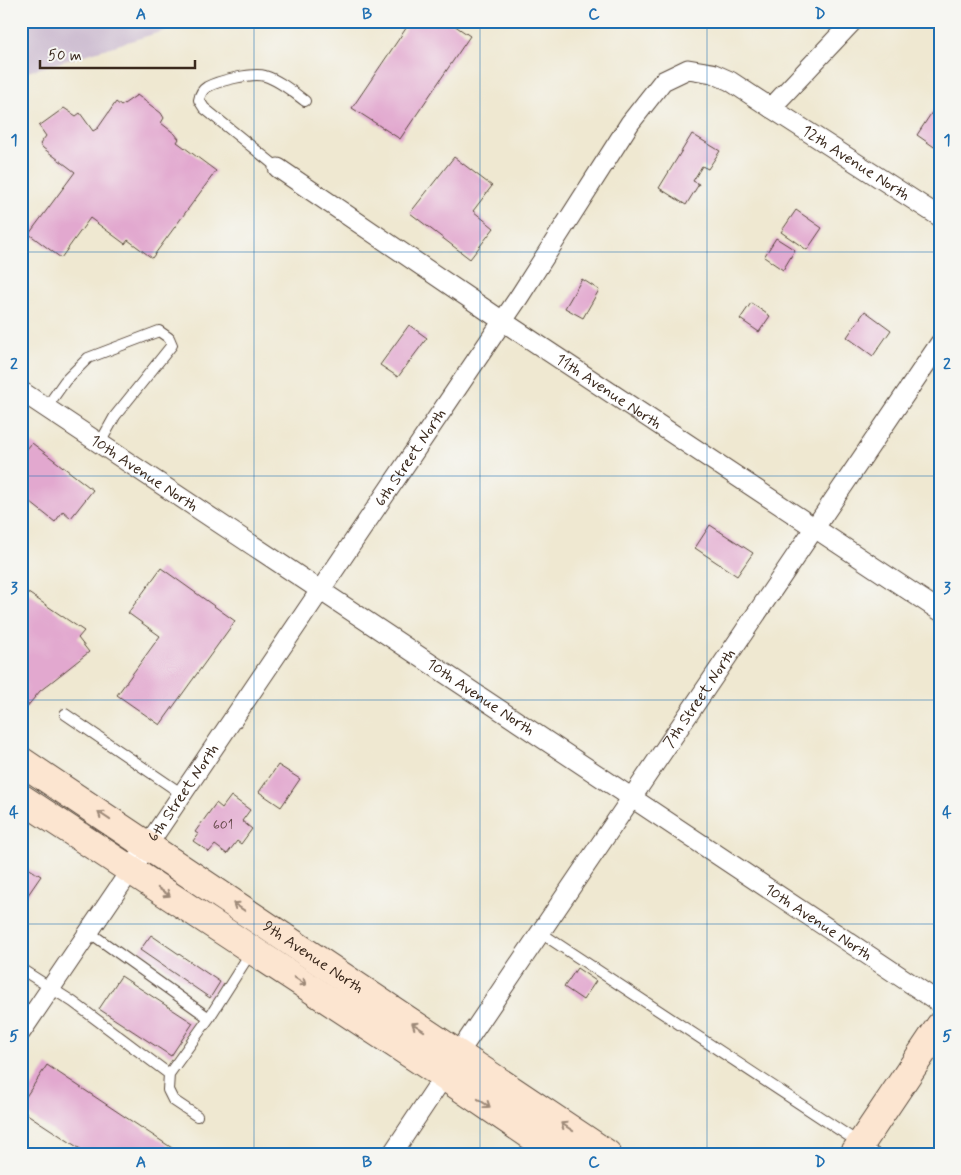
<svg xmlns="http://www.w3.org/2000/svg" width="961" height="1175" viewBox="0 0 961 1175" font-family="Mynerve,sans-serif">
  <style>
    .industrial { fill: #cebed1 }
    .building { fill: #e2a8cf }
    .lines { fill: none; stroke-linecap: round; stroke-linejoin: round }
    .lane-casing { stroke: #564639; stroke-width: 12 }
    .street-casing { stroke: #564639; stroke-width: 21 }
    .secondary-casing { stroke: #564639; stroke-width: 30 }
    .lane { stroke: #fff; stroke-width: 10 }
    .street { stroke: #fff; stroke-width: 19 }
    .secondary { stroke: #fce5d0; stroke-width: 28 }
    .oneway { stroke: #9c8877 }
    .grid { fill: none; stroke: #1f6fb2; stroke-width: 1; stroke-opacity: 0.55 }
    .labels { text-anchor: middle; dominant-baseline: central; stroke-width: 5; stroke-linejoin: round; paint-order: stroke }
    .number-label { font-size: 14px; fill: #654a4a }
    .street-label { font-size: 16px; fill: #3b2a1e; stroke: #f6f6f2 }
    .neatline { fill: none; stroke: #1f6fb2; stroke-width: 2 }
    .grid-label { font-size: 16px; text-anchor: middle; font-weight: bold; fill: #1f6fb2 }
  </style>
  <rect width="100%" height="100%" fill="#f6f6f2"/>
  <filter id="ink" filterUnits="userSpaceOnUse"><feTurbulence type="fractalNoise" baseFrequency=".02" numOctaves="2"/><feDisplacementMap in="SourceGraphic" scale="10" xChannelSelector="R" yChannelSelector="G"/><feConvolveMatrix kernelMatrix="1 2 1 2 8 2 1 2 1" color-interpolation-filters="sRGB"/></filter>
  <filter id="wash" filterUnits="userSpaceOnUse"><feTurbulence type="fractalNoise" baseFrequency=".0096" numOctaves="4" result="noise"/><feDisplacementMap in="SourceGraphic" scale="20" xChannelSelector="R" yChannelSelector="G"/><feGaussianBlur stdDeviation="1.12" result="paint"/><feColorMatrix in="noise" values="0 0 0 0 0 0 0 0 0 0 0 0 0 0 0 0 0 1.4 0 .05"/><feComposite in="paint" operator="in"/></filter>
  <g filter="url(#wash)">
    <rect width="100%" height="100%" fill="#efe8d1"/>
    <!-- industrial -->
    <path class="industrial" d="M21,21H197L21,74Z"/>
    <g id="blocks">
      <!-- building -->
      <path class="building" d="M411,21H448L470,36L400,139L352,108Z
        M137,95L161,113L164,118L161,123L175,134L179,139L177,142L216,171L152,258L128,240L125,244L90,218L61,258L29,234L75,172L43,148L40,144L46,136L39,126L64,108L76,116L80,113L93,131L98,128L116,102L121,106Z
        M940,100V151L917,135Z
        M692,134L720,151L708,169L702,166L693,181L699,184L686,205L659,188Z
        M454,157L492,186L473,211L494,228L470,259L410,213Z
        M796,210L822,228L807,250L781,232Z
        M776,238L795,250L783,270L764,257Z
        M582,279L599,290L583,318L565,308Z
        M751,303L770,316L759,332L740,319Z
        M865,311L891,330L873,356L847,337Z
        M409,325L427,338L398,377L380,365Z
        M32,443L93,490L71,518L63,511L55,522L21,495V456Z
        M710,525L753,553L737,576L695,548Z
        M161,568L235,621L160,725L117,695L160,636L128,613Z
        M21,588L84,631L78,638L89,652L40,691L21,714Z
        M278,765L300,779L281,807L259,792Z
        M231,796L250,810L242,821L252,829L241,844L237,841L227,854L215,845L209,852L193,841L198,834L195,832L216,803L222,808Z
        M23,865L41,876L21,905V868Z
        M151,935L220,982L210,998L140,950Z
        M577,968L596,981L583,1000L564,987Z
        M121,976L193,1023L171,1056L99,1009Z
        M47,1065L175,1150L172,1154H88L21,1110V1104Z"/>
    </g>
  </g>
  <g filter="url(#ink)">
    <use href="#blocks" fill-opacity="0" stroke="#564639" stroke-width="1"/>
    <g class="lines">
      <defs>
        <path id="lane" d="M278,168L204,108L199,100C200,94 202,90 207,87C218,81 253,72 265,76C279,80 293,92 305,101
          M46,408L65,381L88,358L159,331L169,338L172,345L115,416L100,443
          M65,714L182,794
          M89,932L209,1018
          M541,933L876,1154
          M21,969L73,1002L169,1074L209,1018L251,952
          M169,1074L168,1090L173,1100L197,1116"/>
        <g id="street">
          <path id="s1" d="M771,108L940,217"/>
          <path id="s2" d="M278,168L501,320L940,611"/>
          <path id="s3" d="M21,391L940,1003"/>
          <path id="s4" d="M21,1032L519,297L630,123L663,81L688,69L712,73L730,81L771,108L853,21"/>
          <path id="s5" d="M458,1054L940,343"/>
          <path d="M392,1154L444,1076"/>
        </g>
        <g id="secondary">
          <path id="s6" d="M21,761L607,1154"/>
          <path d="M21,798L444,1076L558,1154"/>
          <path d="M854,1154L940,1026"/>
        </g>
      </defs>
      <!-- lane casing -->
      <use href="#lane" class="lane-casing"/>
      <!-- street casing -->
      <use href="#street" class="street-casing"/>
      <!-- secondary casing -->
      <use href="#secondary" class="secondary-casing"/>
      <!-- lane -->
      <use href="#lane" class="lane"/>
      <!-- street -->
      <use href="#street" class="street"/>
      <!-- secondary -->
      <use href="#secondary" class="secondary"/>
    </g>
    <!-- one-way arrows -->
    <defs><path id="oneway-shaft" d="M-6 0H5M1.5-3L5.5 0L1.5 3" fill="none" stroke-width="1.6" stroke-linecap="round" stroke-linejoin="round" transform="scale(1.25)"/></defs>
    <g class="oneway">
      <use href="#oneway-shaft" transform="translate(104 816) rotate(-146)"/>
      <use href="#oneway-shaft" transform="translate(164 892) rotate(33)"/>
      <use href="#oneway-shaft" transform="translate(239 907) rotate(-146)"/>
      <use href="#oneway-shaft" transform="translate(300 981) rotate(33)"/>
      <use href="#oneway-shaft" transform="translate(418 1027) rotate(-146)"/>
      <use href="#oneway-shaft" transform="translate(484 1103) rotate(34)"/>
      <use href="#oneway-shaft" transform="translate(567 1127) rotate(-146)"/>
    </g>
  </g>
  <!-- grid -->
  <path class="grid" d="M254,21V1154M480,21V1154M707,21V1154M21,252H940M21,476H940M21,700H940M21,924H940"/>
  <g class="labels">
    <!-- number labels -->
    <g class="number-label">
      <text x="223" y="825">601</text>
    </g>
    <!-- street labels -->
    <g class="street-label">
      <text stroke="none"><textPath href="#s1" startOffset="101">12th Avenue North</textPath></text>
      <text stroke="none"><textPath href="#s2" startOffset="399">11th Avenue North</textPath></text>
      <text stroke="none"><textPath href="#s4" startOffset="694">6th Street North</textPath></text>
      <text stroke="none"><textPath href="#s3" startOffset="148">10th Avenue North</textPath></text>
      <text stroke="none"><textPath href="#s3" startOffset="552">10th Avenue North</textPath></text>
      <text stroke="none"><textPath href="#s5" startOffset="430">7th Street North</textPath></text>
      <text stroke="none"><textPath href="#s4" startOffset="289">6th Street North</textPath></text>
      <text stroke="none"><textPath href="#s3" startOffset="958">10th Avenue North</textPath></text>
      <text stroke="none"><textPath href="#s6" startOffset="352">9th Avenue North</textPath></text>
    </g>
  </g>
  <!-- margin -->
  <rect width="961" height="1175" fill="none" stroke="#f6f6f2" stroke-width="55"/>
  <!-- scale -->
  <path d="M40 60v8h155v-8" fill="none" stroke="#3b2a1e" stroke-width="2.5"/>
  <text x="48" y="60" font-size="15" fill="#3b2a1e" stroke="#f6f6f2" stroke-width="4" paint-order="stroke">50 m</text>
  <rect x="28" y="28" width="906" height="1120" class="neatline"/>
  <g class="grid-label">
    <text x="141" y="19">A</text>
    <text x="367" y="19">B</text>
    <text x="594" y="19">C</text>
    <text x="820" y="19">D</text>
    <text x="14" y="145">1</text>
    <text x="947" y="145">1</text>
    <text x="14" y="369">2</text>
    <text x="947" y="369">2</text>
    <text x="14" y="593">3</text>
    <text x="947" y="593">3</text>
    <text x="14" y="817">4</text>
    <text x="947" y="817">4</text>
    <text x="14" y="1041">5</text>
    <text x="947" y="1041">5</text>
    <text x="141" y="1167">A</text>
    <text x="367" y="1167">B</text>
    <text x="594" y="1167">C</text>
    <text x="820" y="1167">D</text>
  </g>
</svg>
